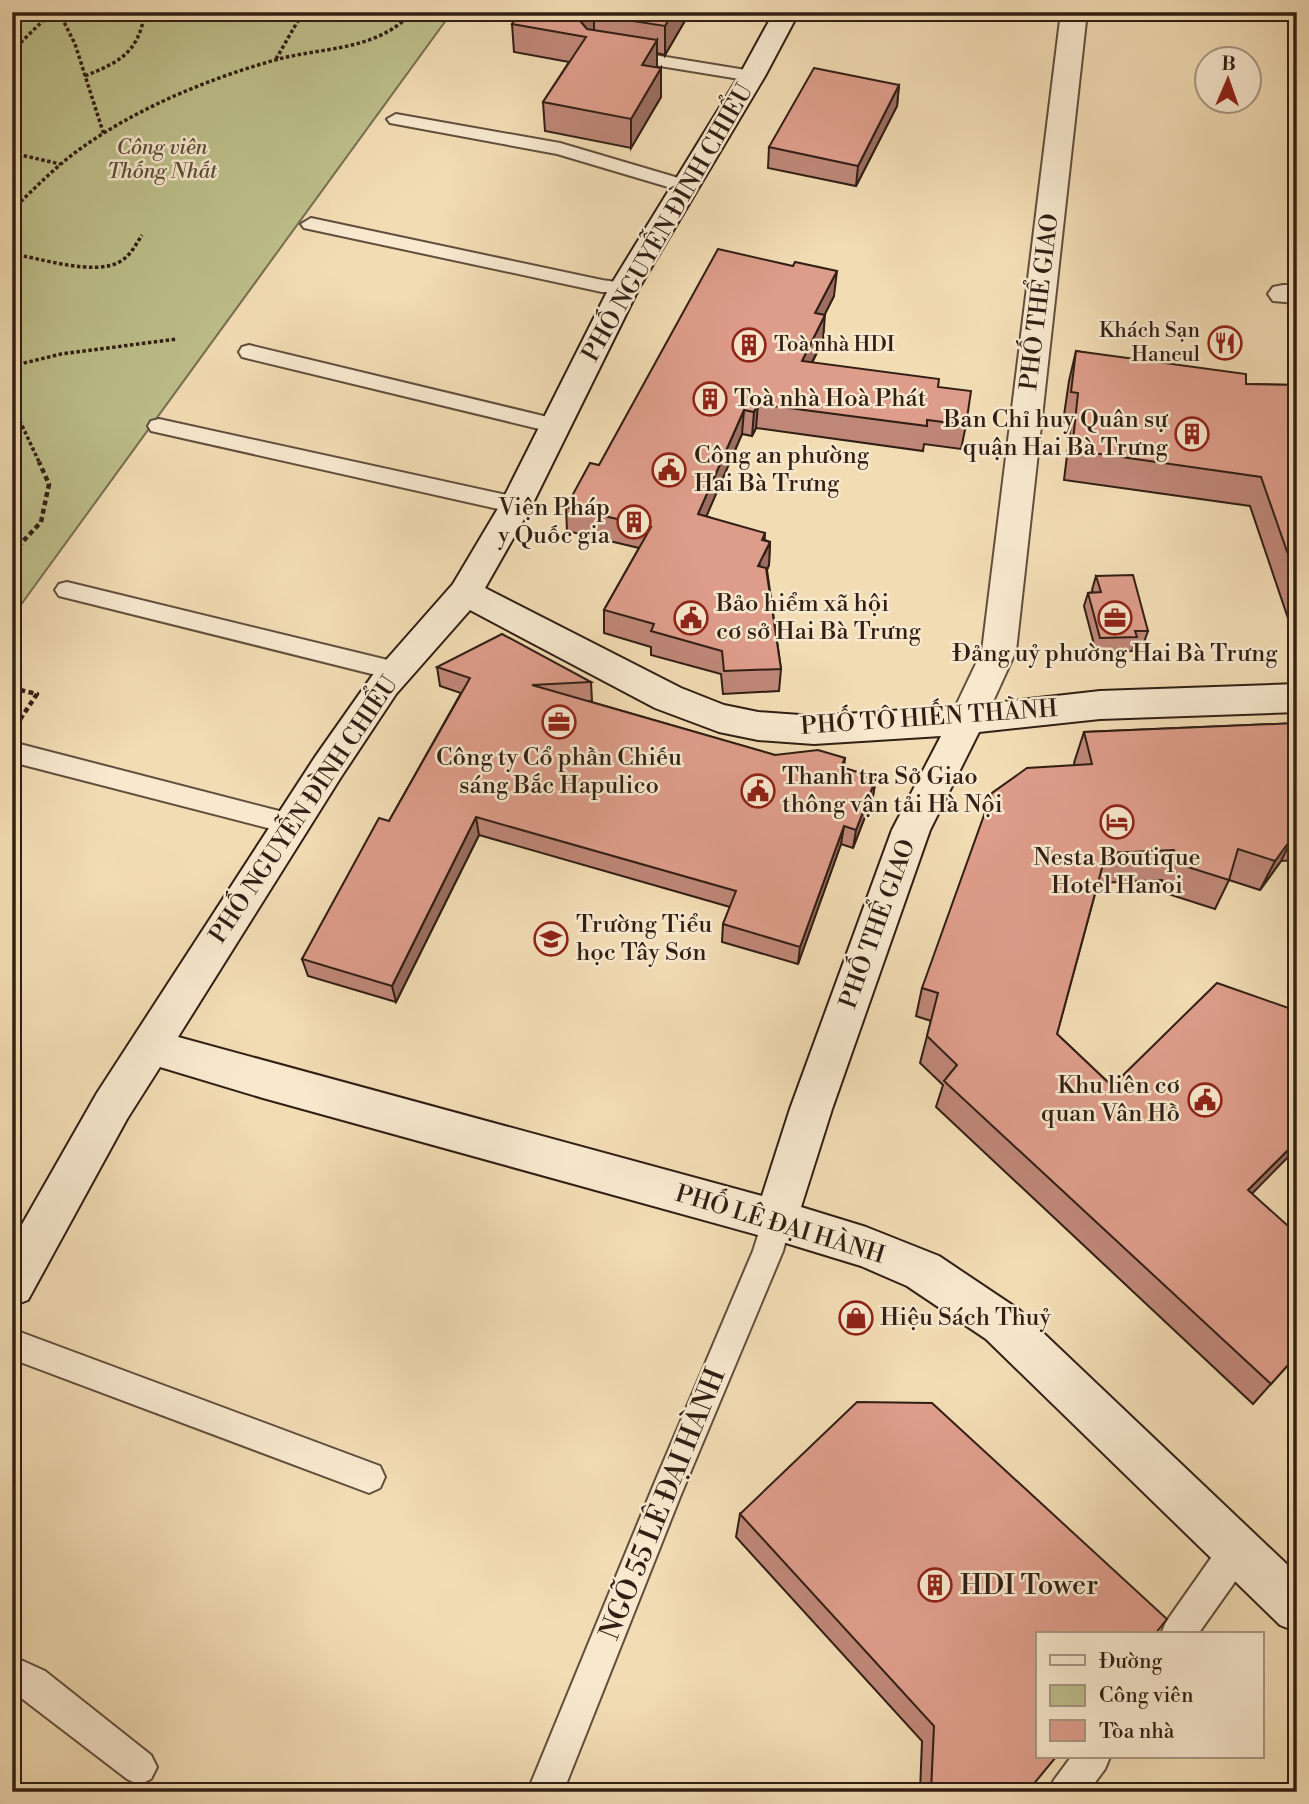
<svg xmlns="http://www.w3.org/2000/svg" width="1309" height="1804" viewBox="0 0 1309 1804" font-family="'Libre Bodoni',serif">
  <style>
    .green { fill: #bdbf8b; stroke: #776e50; stroke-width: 2 }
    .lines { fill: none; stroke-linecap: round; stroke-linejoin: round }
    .lane-casing { stroke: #614e3c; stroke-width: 4 }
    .street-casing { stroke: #614e3c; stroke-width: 4 }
    .secondary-casing { stroke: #311e14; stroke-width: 4 }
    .path-far1 { stroke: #311e14; stroke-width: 3.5; stroke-dasharray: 3.5 2.5; stroke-linecap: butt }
    .path { stroke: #311e14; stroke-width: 4.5; stroke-dasharray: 5 3.5; stroke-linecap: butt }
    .lane { fill: #f7e8ce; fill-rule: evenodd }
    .street { fill: #f7e8ce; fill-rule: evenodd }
    .secondary { fill: #f7e8ce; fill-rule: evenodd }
    .wall { fill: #bf8778; stroke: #311e14; stroke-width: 2 }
    .shaded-wall { fill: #9b6e61; stroke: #311e14; stroke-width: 2 }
    .building { fill: #de9d8b; stroke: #311e14; stroke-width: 2 }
    .labels { text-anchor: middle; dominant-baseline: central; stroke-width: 5; stroke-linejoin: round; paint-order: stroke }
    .far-park-label { font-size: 21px; font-style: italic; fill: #5b4e38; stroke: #f7e8ce }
    .far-poi-label { font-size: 21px; fill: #311e14; stroke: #f7e8ce; text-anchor: end }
    .street-label { font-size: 24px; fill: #311e14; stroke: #f7e8ce }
    .poi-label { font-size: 24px; fill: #311e14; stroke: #f7e8ce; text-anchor: start }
    .near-street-label { font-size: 28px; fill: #311e14; stroke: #f7e8ce }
    .near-poi-label { font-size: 28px; fill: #311e14; stroke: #f7e8ce; text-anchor: start }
  </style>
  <rect width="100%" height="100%" fill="#f2dcb4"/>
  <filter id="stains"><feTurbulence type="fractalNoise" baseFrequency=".00286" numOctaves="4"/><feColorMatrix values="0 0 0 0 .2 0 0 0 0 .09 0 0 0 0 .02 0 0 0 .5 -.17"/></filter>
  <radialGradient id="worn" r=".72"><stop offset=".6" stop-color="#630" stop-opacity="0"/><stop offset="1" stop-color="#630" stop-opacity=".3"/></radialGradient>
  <!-- green -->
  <path class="green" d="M12,12H452L12,617Z"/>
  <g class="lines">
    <defs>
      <path id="lane" d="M623,50L752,71L761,76L752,81L617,59L614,55Z
        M396,114L560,143L692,182L694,186L685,192L557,154L390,123L387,119Z
        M311,218L602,280L631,284L634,288L631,292H602L304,228L301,224Z
        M249,345L556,419L564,421L567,426L564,431L556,433L242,357L239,352L242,347Z
        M159,419L516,497L524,499L527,505L524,511L516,513L151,431L148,426L151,421Z
        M67,582L396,662L404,665L408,671L404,677L396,680L59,596L55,590L59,584Z
        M12,742L291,814L300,817L304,824L300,831L291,834L12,762Z
        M776,1206L786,1210L791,1220L783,1251L680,1497L563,1792H531L529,1788L654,1484L753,1251L766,1210Z
        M12,1329L380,1466L385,1477L380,1488L369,1493L12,1359Z
        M1237,1534L1249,1538L1253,1550L1249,1562L1198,1634H1161L1166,1622L1225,1538Z
        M12,1656L45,1671L151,1755L157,1767L151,1779L139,1785L127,1779L12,1691Z
        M1071,1757H1110L1105,1769L1088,1792H1048L1054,1780Z"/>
      <path id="street" d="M1061,12H1087L1016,651L980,730L967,734L954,730L949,720L982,651Z
        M1283,285H1297V303L1273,301L1268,294L1273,287Z"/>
      <path id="secondary" d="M774,12H799L765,76L639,288L532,505L485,588L681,688L724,705L758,712L814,716L967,706L1100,691L1297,684V712L1100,719L979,732L930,830L832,1109L801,1207L866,1227L939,1256L1018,1309L1297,1574V1632L1280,1625L986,1339L907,1286L861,1266L776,1240L263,1098L160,1067L127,1119L28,1300L12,1306V1242L97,1093L315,757L372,676L453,584L500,505L609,288L739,76ZM470,610L655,708L719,732L758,740L814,744L941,736L892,830L790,1109L762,1196L178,1037L341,777L396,694Z"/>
    </defs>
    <!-- lane casing -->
    <use href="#lane" class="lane-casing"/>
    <!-- street casing -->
    <use href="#street" class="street-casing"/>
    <!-- secondary casing -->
    <use href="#secondary" class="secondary-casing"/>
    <!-- path-far1 -->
    <path class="path-far1" d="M59,12L75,44L104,135
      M12,21L22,12
      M12,51L52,12
      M276,59L303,12
      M85,76C121,61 138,53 145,12
      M12,153L60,164
      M12,210C34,189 55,167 80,149C137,108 208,79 275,60C318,48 366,51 402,22L399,12
      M12,254C40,258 96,277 121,261C131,255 136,244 142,235
      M12,366L61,354L177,339
      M12,404L40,464
      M12,430L21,421"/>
    <!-- path -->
    <path class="path" d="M12,553L41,522L49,484L39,462
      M12,688L37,694L19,721"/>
    <!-- lane -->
    <use href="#lane" class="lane"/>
    <!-- street -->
    <use href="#street" class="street"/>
    <!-- secondary -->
    <use href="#secondary" class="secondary"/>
  </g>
  <!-- wall -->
  <path class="wall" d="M521,12H690L665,55L657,53V67L661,68V97L631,148L545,131L543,102L569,62L514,52L512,24Z
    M899,85L897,106L856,186L768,168L769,147Z
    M834,296L824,315L823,340L812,363L938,387L966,425L961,449L924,444L923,451L756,428L752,436L742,434L706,516L770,542L769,565L767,570L781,669L779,691L723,694L721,674L651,655V647L604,633V610L639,548L567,531L566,507L599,465Z
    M1076,351L1246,384L1297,385V627H1291L1250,506L1064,480L1071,423L1063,422L1069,381Z
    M1096,576L1148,631L1143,645H1134L1132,651L1096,652L1084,606L1088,593L1093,592L1092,590Z
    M437,667L591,682L592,701H588L775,755L845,758L844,768L876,778L873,796L853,848L841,844L798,964L722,942L723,924L730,907L479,835L396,1002L308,976L302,959L389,821L461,693L440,686Z
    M1297,723V860L1281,861L1260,890L1229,880L1215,909L1165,893L1162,880L1098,883L1057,1034L1112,1086L1252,1193L1297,1355L1253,1404L936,1107L943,1085L920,1063L931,1021L916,1016L922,988L1075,765L1074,763L1084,732Z
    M740,1514L1027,1792H920L922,1741L736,1537Z"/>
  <!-- shaded-wall -->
  <path class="shaded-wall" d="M673,12H690L665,55V26Z
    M594,15V43L581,22Z
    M657,40V69L642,65Z
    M661,68V97L631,148V119Z
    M899,85L897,106L856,186L858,166Z
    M837,271L834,296L813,338L815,313Z
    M825,315L823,340L800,386L802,361Z
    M758,404L756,428L752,436L754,412Z
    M744,410L742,434L697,538L698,514Z
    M765,533L764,555L770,542L769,565L757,590L762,540Z
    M876,778L873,796L853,848L856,830Z
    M476,817L479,835L396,1002L392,986Z
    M844,826L841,844L798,964L800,947Z
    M1296,831L1281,861L1260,890L1275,861Z
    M1297,1141V1148L1232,1214L1248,1190Z"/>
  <!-- building -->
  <path class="building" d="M521,12H673L665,26L594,15L581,22L587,29L657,40L642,65L661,68L631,119L543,102L586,37L512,24Z
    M814,68L899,85L858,166L769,147Z
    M718,249L793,266L795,262L837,271L815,313L825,315L802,361L939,379L938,387L971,391L966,425L927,420V426L758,404L754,412L744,410L698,514L765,533L762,540L770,542L758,566L766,568L781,669L724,671L722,651L651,631L654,624L604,610L651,527L566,507L590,463L599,465Z
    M1076,351L1246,374V384L1297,385V580L1261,477L1072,450L1078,393L1071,392Z
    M1133,575L1148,631H1135L1137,637L1100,638L1088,593L1101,592L1096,576Z
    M502,634L591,682L532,685L775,755L818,750L845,758L841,767L876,778L856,830L844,826L800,947L723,924L736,891L476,817L392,986L302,959L379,818L389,821L470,678L437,667Z
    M1297,723V831L1275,861L1238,849L1229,880L1178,864L1174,850L1106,853L1057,1034L1112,1086L1217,983L1297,1011V1141L1248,1190L1297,1234V1355L1271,1384L944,1081L957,1065L927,1036L938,993L922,988L992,793L1027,768L1092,764L1084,732Z
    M857,1402L932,1403L1167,1619L1155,1634H1038V1757H1056L1027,1792H931L934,1726L740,1514Z"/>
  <!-- icons -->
  <defs>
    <symbol id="restaurant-ring" viewBox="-11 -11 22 22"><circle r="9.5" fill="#f7e8ce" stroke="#8f2418" stroke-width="1.5"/><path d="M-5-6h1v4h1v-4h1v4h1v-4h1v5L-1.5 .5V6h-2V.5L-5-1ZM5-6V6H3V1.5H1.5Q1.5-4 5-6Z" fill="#8f2418"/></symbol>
    <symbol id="building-ring" viewBox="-11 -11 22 22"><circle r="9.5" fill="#f7e8ce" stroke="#8f2418" stroke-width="1.5"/><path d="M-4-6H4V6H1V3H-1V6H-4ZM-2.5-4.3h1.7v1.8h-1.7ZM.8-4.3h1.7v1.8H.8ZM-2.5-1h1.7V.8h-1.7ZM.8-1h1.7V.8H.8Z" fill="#8f2418"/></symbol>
    <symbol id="civic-ring" viewBox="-11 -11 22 22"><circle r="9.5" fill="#f7e8ce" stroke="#8f2418" stroke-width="1.5"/><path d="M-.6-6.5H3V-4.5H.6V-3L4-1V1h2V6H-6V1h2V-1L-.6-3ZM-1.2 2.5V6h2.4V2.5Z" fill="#8f2418"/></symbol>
    <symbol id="office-ring" viewBox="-11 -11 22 22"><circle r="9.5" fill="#f7e8ce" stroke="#8f2418" stroke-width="1.5"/><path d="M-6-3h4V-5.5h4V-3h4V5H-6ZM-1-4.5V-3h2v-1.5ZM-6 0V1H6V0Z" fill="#8f2418"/></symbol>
    <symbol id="hotel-ring" viewBox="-11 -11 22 22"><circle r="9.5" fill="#f7e8ce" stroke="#8f2418" stroke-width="1.5"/><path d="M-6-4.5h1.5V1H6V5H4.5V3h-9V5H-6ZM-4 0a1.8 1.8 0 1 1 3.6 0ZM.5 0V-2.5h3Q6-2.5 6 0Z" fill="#8f2418"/></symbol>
    <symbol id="school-ring" viewBox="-11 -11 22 22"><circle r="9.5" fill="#f7e8ce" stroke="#8f2418" stroke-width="1.5"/><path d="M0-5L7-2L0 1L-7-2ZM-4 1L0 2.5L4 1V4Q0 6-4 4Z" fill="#8f2418"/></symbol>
    <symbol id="shop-ring" viewBox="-11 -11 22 22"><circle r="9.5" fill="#f7e8ce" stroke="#8f2418" stroke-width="1.5"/><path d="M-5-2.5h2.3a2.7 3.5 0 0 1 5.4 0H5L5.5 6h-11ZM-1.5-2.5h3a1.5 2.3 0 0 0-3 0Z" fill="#8f2418"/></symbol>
  </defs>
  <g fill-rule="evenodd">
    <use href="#restaurant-ring" x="1206" y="324" width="38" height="38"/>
    <use href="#building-ring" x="730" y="326" width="38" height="38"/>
    <use href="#building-ring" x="691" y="380" width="38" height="38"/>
    <use href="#building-ring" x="1173" y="415" width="38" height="38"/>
    <use href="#civic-ring" x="650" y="451" width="38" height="38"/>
    <use href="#building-ring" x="615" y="503" width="38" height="38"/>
    <use href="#civic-ring" x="672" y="599" width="38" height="38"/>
    <use href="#office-ring" x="1096" y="599" width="38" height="38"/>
    <use href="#office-ring" x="540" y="703" width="38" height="38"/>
    <use href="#civic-ring" x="739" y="772" width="38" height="38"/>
    <use href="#hotel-ring" x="1098" y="803" width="38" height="38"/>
    <use href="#school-ring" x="532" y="920" width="38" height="38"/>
    <use href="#civic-ring" x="1186" y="1081" width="38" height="38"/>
    <use href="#shop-ring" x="837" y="1299" width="38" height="38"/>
    <use href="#building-ring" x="916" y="1566" width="38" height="38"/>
  </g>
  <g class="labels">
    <!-- far-park labels -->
    <g class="far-park-label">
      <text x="162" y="148">Công viên<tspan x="162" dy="24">Thống Nhất</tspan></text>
    </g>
    <!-- far-poi labels -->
    <g class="far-poi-label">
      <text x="1200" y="331">Khách Sạn<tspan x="1200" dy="24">Haneul</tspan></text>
      <text x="774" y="345" text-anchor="start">Toà nhà HDI</text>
    </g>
    <!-- street labels -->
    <g class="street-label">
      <text transform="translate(668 223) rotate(-60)">PHỐ NGUYỄN ĐÌNH CHIỂU</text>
      <text transform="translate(1040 302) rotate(-83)">PHỐ THỂ GIAO</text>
      <text transform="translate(929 718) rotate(-4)">PHỐ TÔ HIẾN THÀNH</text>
      <text transform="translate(304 810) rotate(-56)">PHỐ NGUYỄN ĐÌNH CHIỂU</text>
      <text transform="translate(878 924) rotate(-70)">PHỐ THỂ GIAO</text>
      <text transform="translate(780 1225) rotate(17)">PHỐ LÊ ĐẠI HÀNH</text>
    </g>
    <!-- poi labels -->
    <g class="poi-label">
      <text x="734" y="399">Toà nhà Hoà Phát</text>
      <text x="1168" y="420" text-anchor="end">Ban Chỉ huy Quân sự<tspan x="1168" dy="28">quận Hai Bà Trưng</tspan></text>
      <text x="694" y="456">Công an phường<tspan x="694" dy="28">Hai Bà Trưng</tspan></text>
      <text x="610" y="508" text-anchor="end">Viện Pháp<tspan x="610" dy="28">y Quốc gia</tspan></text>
      <text x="716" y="604">Bảo hiểm xã hội<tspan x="716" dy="28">cơ sở Hai Bà Trưng</tspan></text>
      <text x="1115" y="654" text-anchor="middle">Đảng uỷ phường Hai Bà Trưng</text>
      <text x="559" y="758" text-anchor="middle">Công ty Cổ phần Chiếu<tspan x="559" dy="28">sáng Bắc Hapulico</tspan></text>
      <text x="782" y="777">Thanh tra Sở Giao<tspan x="782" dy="28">thông vận tải Hà Nội</tspan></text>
      <text x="1117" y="858" text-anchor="middle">Nesta Boutique<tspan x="1117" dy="28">Hotel Hanoi</tspan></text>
      <text x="576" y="925">Trường Tiểu<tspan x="576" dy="28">học Tây Sơn</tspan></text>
      <text x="1180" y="1086" text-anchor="end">Khu liên cơ<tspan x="1180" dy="28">quan Vân Hồ</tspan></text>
      <text x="880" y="1318">Hiệu Sách Thuỷ</text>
    </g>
    <!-- near-street labels -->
    <g class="near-street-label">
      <text transform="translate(663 1504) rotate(-68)">NGÕ 55 LÊ ĐẠI HÀNH</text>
    </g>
    <!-- near-poi labels -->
    <g class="near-poi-label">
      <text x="960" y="1585">HDI Tower</text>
    </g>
  </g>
  <!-- margin -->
  <rect width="1309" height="1804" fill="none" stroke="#f2dcb4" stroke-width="42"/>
  <rect x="14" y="14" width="1281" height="1776" fill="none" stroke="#311e14" stroke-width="3.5"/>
  <rect x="21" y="21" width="1267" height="1762" fill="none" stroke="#311e14" stroke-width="2"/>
  <!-- legend -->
  <rect x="1036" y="1632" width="228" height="126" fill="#f7e8ce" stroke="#a89784" stroke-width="2"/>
  <rect x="1050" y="1655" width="35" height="10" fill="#f7e8ce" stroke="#a89784" stroke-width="2"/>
  <text x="1099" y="1668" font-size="21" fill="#311e14">Đường</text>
  <rect x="1050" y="1685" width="35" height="21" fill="#bdbf8b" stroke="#a89784" stroke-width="2"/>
  <text x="1099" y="1702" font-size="21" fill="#311e14">Công viên</text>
  <rect x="1050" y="1720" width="35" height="21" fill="#de9d8b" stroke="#a89784" stroke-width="2"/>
  <text x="1099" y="1738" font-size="21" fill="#311e14">Tòa nhà</text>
  <!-- north arrow -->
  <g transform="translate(1228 80) rotate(2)"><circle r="33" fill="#f7e8ce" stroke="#a89784" stroke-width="2"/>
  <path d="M0-5L12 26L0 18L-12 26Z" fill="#8f2418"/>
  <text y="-10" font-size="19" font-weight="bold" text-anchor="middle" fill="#311e14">B</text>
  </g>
  <rect width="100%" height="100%" filter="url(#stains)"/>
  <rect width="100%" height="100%" fill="url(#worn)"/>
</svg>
